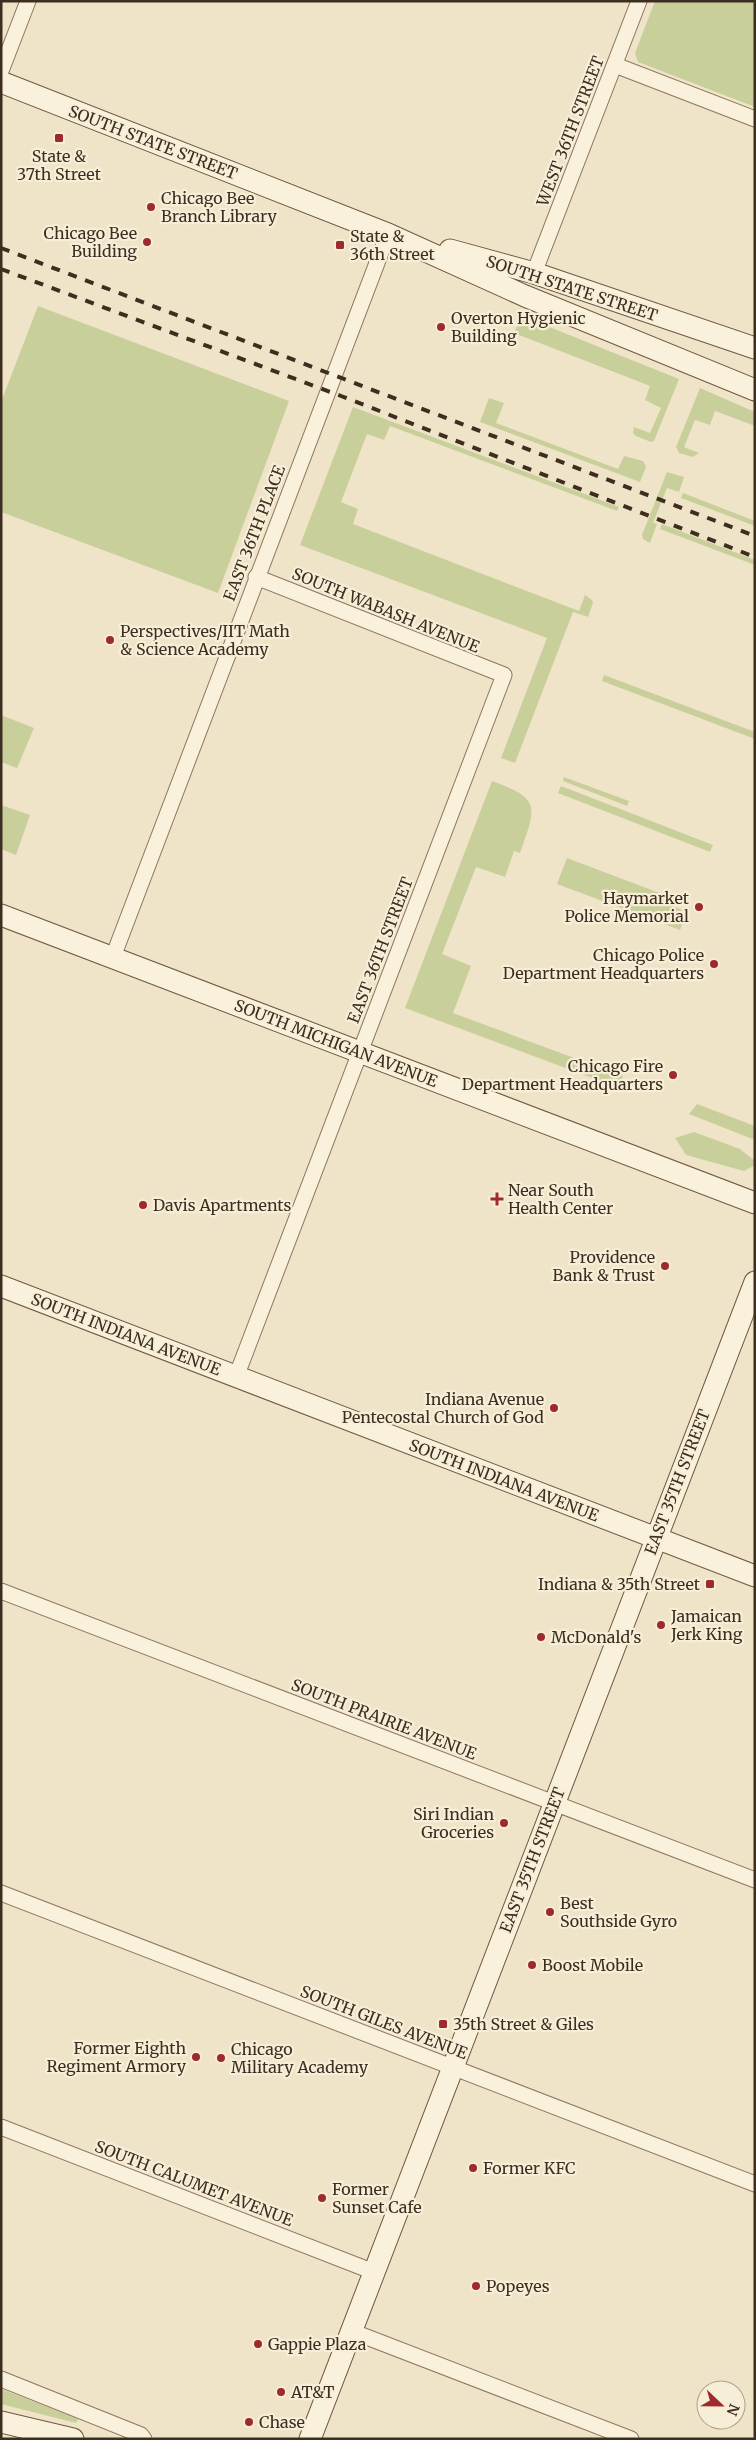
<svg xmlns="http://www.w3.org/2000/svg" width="756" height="2440" viewBox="0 0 756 2440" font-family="Merriweather,serif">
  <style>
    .green { fill: #c9cf9b }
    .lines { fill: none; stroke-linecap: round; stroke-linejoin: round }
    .street-casing { stroke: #8d765c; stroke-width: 17 }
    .secondary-casing { stroke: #6f573f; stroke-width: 23 }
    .street { stroke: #faf1dc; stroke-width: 15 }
    .secondary { stroke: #faf1dc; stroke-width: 21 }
    .rail { stroke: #3d2e20; stroke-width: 4; stroke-dasharray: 9 9; stroke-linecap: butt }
    .poi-dot { fill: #9e2a2b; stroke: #f7eed8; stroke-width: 2 }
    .labels { text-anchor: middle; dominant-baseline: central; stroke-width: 4.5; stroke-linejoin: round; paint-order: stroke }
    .street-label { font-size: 16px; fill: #3d2e20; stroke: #f7eed8 }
    .poi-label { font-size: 16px; fill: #3d2e20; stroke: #f7eed8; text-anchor: start }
  </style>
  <rect width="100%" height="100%" fill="#f0e4c8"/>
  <!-- green -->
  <path class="green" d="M655,1H755V107L638,62L635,53Z
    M38,306L289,401L218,593L1,512V402Z
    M522,316L679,379L654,441L651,442L636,436L633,433L634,427L650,433L661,408L645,400L650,386L514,333Z
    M700,388L755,412V426L715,411L710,425L695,420L684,447L699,453L693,457L679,453L676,447Z
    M489,398L504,403L496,423L618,469L624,456L643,461L646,467L640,482L480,422Z
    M353,407L619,507L617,511L390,426L384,440L367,434L341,502L358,509L353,524L579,611L585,595L592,600L593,603L588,617L573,612L515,763L501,758L547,638L300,545Z
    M667,472L684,477L679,492L667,488L653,523L657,524L650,543L643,539L642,535Z
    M683,493L755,521V526L681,498Z
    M662,524L755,560V565L660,529Z
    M604,675L755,732V739L602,681Z
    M1,715L34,728L17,768L1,762Z
    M564,777L629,801L627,806L563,781Z
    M492,781C542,799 536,807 520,853L514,851L505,877L476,867L442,954L471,966L453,1013L623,1076L619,1088L405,1008Z
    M561,786L713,845L710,852L558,793Z
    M1,805L30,815L16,855L1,849Z
    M567,858L670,897L667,904L687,912L680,930L557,884Z
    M697,1104L755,1126V1140L689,1114Z
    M694,1132L740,1149L755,1161V1165L744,1171L686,1155L675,1138Z
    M1,2389L77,2418L78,2420L76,2423L1,2404Z"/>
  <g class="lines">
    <defs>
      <path id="street" d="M615,65L755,119
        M1,71L28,1
        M534,273L639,1
        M113,957L388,234
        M236,1377L504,675L256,577
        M1,1591L755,1880
        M1,1893L755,2184
        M1,2127L374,2272
        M351,2331L631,2439
        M1,2379L141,2435L144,2439"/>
      <path id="secondary" d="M1,82L388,234L525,296L755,390
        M450,250L534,273L755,348
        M1,915L755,1203
        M1,1286L755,1576
        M1,2422L73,2439
        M310,2439L755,1282"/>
    </defs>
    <!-- street casing -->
    <use href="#street" class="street-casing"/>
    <!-- secondary casing -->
    <use href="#secondary" class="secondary-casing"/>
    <!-- street -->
    <use href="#street" class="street"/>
    <!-- secondary -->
    <use href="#secondary" class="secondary"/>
    <!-- rail -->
    <path class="rail" d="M1,248L755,536
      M1,269L341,396L755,557"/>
  </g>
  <!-- markers -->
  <g class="poi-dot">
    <rect x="54" y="133" width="10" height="10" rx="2.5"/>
    <circle cx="151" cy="207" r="5"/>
    <circle cx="147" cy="242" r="5"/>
    <rect x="335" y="240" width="10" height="10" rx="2.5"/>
    <circle cx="441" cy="327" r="5"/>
    <circle cx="110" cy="640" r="5"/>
    <circle cx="699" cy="907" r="5"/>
    <circle cx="714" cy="964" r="5"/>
    <circle cx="673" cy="1075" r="5"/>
    <path d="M494.5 1191.5h5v5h5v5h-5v5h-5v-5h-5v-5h5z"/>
    <circle cx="143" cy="1205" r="5"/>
    <circle cx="665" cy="1266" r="5"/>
    <circle cx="554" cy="1408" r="5"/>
    <rect x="705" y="1579" width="10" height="10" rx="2.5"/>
    <circle cx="661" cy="1625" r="5"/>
    <circle cx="541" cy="1637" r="5"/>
    <circle cx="504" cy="1823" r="5"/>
    <circle cx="550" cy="1912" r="5"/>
    <circle cx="532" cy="1965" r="5"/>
    <rect x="438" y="2019" width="10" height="10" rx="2.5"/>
    <circle cx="196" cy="2057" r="5"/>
    <circle cx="221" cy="2058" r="5"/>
    <circle cx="473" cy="2168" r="5"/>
    <circle cx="322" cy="2198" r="5"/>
    <circle cx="476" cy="2286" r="5"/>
    <circle cx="258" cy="2344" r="5"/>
    <circle cx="281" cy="2392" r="5"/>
    <circle cx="249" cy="2422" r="5"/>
  </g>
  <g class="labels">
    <!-- street labels -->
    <g class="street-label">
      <text transform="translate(570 131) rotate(-69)">WEST 36TH STREET</text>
      <text transform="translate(153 142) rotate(21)">SOUTH STATE STREET</text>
      <text transform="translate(572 288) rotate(18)">SOUTH STATE STREET</text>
      <text transform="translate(254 533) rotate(-69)">EAST 36TH PLACE</text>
      <text transform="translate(386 610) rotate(22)">SOUTH WABASH AVENUE</text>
      <text transform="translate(380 950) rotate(-69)">EAST 36TH STREET</text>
      <text transform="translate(336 1043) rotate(21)">SOUTH MICHIGAN AVENUE</text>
      <text transform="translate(126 1334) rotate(21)">SOUTH INDIANA AVENUE</text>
      <text transform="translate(504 1480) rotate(21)">SOUTH INDIANA AVENUE</text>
      <text transform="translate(677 1482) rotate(-69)">EAST 35TH STREET</text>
      <text transform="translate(384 1719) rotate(21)">SOUTH PRAIRIE AVENUE</text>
      <text transform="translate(532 1860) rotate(-69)">EAST 35TH STREET</text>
      <text transform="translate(384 2022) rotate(21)">SOUTH GILES AVENUE</text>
      <text transform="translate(194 2183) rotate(21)">SOUTH CALUMET AVENUE</text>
    </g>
    <!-- poi labels -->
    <g class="poi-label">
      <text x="59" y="156" text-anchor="middle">State &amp;<tspan x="59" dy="18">37th Street</tspan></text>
      <text x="161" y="198">Chicago Bee<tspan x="161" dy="18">Branch Library</tspan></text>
      <text x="137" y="233" text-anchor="end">Chicago Bee<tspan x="137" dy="18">Building</tspan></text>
      <text x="350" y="236">State &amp;<tspan x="350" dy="18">36th Street</tspan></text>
      <text x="451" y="318">Overton Hygienic<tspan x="451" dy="18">Building</tspan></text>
      <text x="120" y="631">Perspectives/IIT Math<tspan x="120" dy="18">&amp; Science Academy</tspan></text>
      <text x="689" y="898" text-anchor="end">Haymarket<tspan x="689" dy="18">Police Memorial</tspan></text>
      <text x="704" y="955" text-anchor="end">Chicago Police<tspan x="704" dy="18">Department Headquarters</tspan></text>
      <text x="663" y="1066" text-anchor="end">Chicago Fire<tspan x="663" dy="18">Department Headquarters</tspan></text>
      <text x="508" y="1190">Near South<tspan x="508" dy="18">Health Center</tspan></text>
      <text x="153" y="1205">Davis Apartments</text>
      <text x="655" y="1257" text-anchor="end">Providence<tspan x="655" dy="18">Bank &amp; Trust</tspan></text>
      <text x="544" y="1399" text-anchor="end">Indiana Avenue<tspan x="544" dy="18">Pentecostal Church of God</tspan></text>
      <text x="700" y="1584" text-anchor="end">Indiana &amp; 35th Street</text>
      <text x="671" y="1616">Jamaican<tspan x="671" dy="18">Jerk King</tspan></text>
      <text x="551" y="1637">McDonald's</text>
      <text x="494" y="1814" text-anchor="end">Siri Indian<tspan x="494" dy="18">Groceries</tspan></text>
      <text x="560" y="1903">Best<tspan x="560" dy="18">Southside Gyro</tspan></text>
      <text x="542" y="1965">Boost Mobile</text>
      <text x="453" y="2024">35th Street &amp; Giles</text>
      <text x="186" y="2048" text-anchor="end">Former Eighth<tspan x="186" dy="18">Regiment Armory</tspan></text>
      <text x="231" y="2049">Chicago<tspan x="231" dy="18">Military Academy</tspan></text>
      <text x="483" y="2168">Former KFC</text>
      <text x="332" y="2189">Former<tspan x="332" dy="18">Sunset Cafe</tspan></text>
      <text x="486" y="2286">Popeyes</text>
      <text x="268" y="2344">Gappie Plaza</text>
      <text x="291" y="2392">AT&amp;T</text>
      <text x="259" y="2422">Chase</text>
    </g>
  </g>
  <!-- border -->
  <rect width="756" height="2440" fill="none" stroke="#3d2e20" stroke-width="5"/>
  <!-- north arrow -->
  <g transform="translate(721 2405) rotate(112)"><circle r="24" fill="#f7eed8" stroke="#ada18e"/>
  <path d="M0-4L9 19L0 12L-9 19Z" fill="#9e2a2b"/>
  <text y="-8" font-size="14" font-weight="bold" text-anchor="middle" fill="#3d2e20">N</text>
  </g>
</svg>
